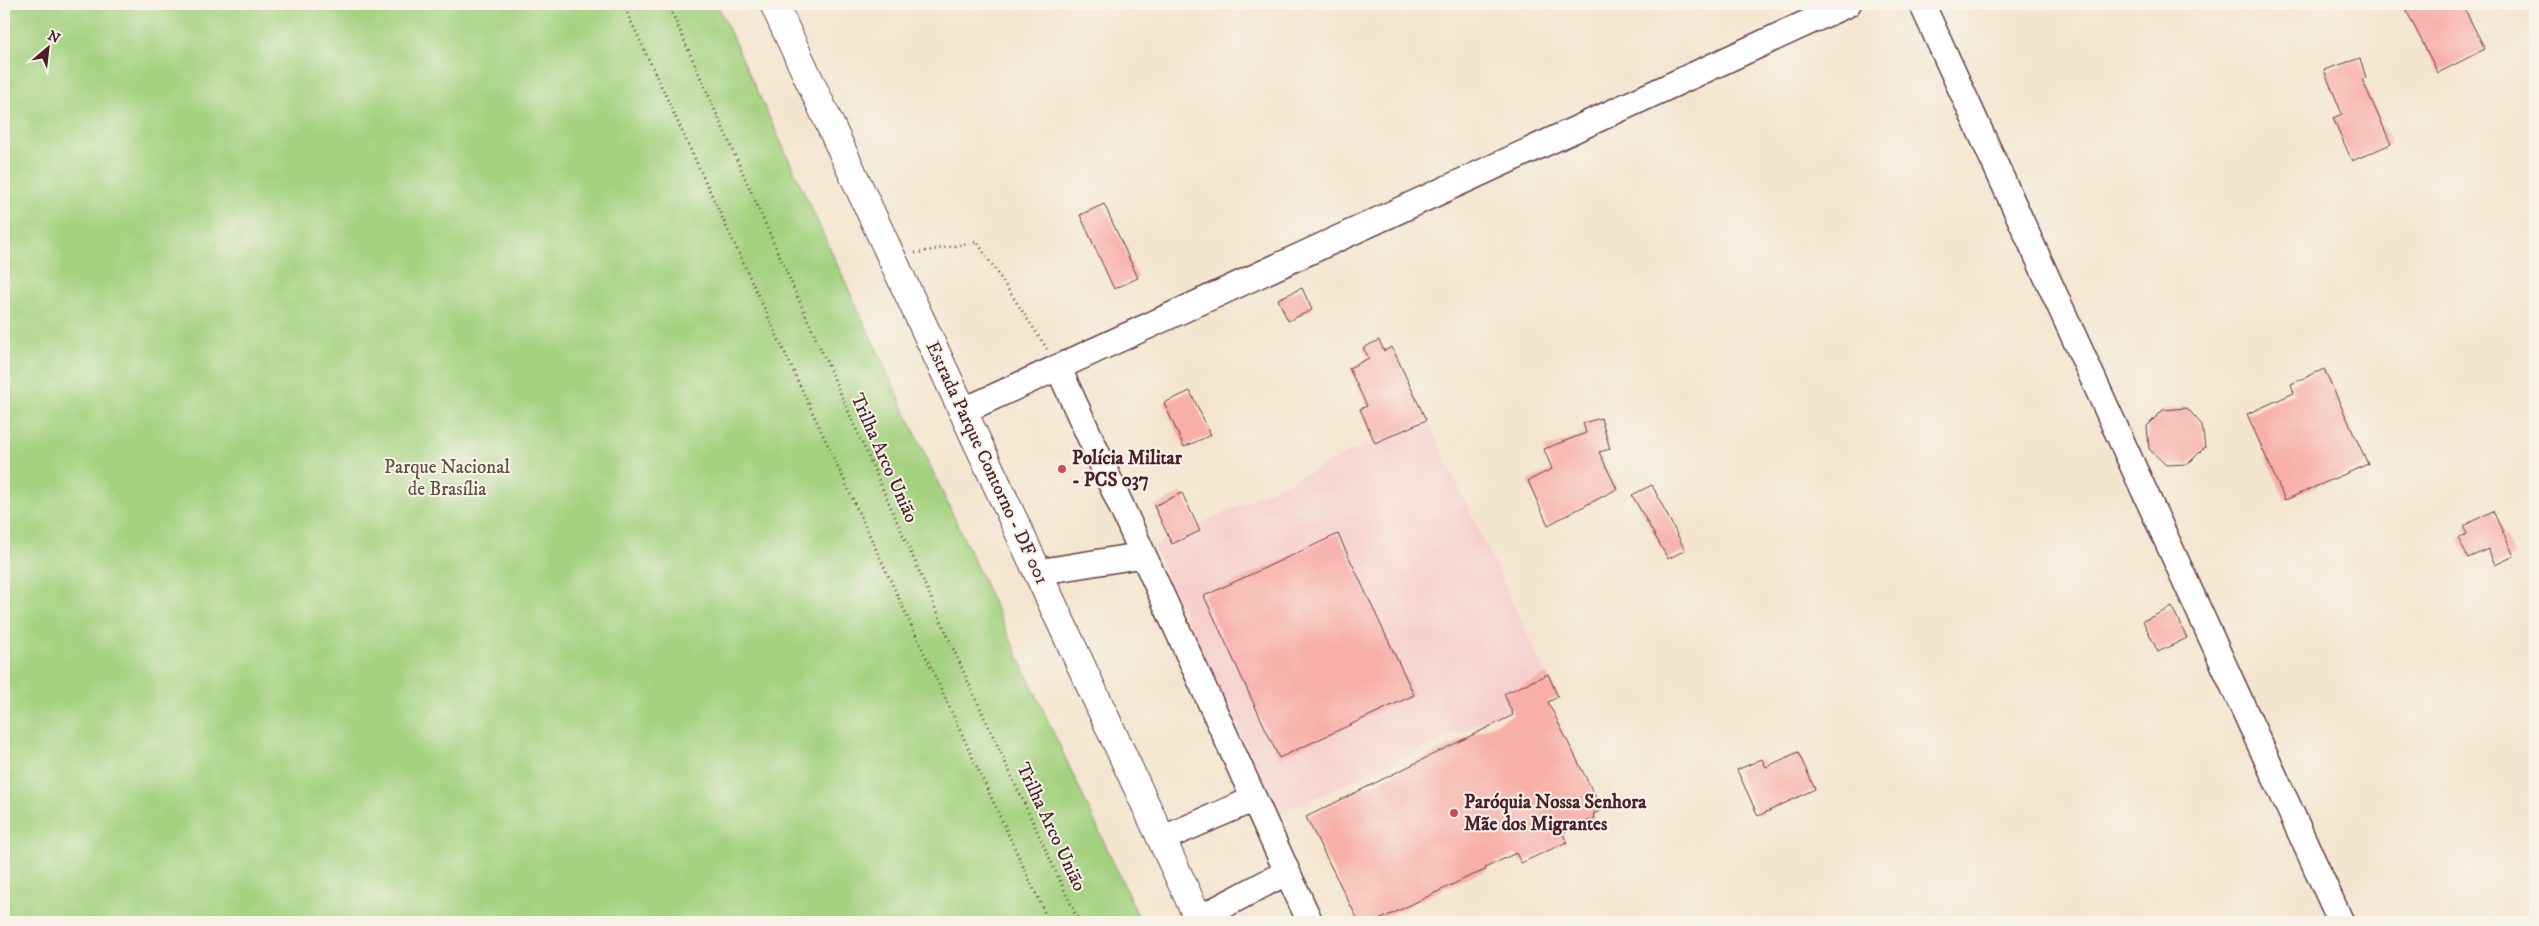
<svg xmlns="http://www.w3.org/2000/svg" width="2539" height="926" viewBox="0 0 2539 926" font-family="'IM FELL DW Pica',serif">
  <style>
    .built { fill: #f7d0cd }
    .green { fill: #a4d280; stroke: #777856 }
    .building { fill: #f7afa8 }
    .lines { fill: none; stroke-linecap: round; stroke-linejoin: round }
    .minor-casing { stroke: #643d44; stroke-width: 28 }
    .major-casing { stroke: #643d44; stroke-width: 30 }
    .path { stroke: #643d44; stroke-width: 3; stroke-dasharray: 1 4; stroke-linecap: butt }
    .minor { stroke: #fff; stroke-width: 25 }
    .major { stroke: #fff; stroke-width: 28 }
    .poi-dot { fill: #d1495b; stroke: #f7f3e8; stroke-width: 2 }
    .labels { text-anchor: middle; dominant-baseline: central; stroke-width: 4; stroke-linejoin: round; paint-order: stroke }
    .street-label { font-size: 19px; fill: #4a1f2b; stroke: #f7f3e8 }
    .poi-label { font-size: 19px; font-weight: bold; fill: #4a1f2b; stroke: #f7f3e8; text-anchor: start }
    .park-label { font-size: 19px; fill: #604c40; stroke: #f7f3e8 }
  </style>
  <rect width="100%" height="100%" fill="#f7f3e8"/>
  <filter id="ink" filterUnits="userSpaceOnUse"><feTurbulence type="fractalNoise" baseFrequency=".02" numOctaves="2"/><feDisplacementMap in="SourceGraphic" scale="10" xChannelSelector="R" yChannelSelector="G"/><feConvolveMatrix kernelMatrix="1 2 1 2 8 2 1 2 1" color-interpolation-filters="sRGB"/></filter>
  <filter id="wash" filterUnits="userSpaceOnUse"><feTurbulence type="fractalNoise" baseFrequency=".0096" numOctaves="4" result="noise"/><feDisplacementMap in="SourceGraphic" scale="20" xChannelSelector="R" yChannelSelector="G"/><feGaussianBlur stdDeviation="1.12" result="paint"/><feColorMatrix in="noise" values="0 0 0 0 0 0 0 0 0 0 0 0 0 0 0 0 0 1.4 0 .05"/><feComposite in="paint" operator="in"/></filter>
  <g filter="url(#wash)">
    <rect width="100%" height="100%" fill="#f4e5cf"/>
    <!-- built -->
    <path class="built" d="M1426,417L1553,689L1278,815L1153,546Z"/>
    <!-- green -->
    <path class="green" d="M4,4H717L1141,922H4Z"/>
    <g id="blocks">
      <!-- building -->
      <path class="building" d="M2403,4H2462L2485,49L2438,73Z
        M2360,58L2366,78L2362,79L2391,144L2352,161L2333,118L2342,114L2324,70Z
        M1104,204L1138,278L1114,289L1080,215Z
        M1302,288L1312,310L1288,321L1278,299Z
        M1379,340L1384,351L1392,347L1426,420L1375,443L1360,409L1367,406L1349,368L1369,358L1363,348Z
        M2324,369L2368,464L2285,500L2247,414L2294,393L2291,384Z
        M1190,391L1211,435L1184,447L1164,403Z
        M2187,408L2202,425L2205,447L2188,464L2166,465L2149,449L2147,426L2163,410Z
        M1601,418L1610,449L1599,452L1617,489L1548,525L1528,481L1552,469L1544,449L1586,433L1583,423Z
        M1652,485L1685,550L1668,559L1632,495Z
        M1182,493L1200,531L1172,544L1154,506Z
        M2493,511L2514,556L2495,565L2488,549L2468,558L2458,538L2467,534L2463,526Z
        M1338,534L1414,695L1279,758L1204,596Z
        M2172,607L2187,638L2158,652L2143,621Z
        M1548,674L1558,697L1548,702L1602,810L1593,814L1595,818L1562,833L1567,842L1521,863L1516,853L1485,868L1486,870L1468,877L1375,922H1359L1306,817L1513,715L1504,694Z
        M1798,752L1815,789L1758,816L1737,770L1762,759L1766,767Z"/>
    </g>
  </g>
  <g filter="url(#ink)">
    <use href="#blocks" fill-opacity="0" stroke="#643d44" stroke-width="1"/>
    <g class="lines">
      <defs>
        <path id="minor" d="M1922,4L2341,922
          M1058,367L1310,922
          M963,411L1848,4
          M1038,572L1143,555
          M1162,839L1254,799
          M1198,919L1287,872"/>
        <path id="major" d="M774,4L1200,922"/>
      </defs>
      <!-- minor casing -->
      <use href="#minor" class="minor-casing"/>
      <!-- major casing -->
      <use href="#major" class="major-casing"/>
      <!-- path -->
      <path class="path" d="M623,4L1049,922
        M668,4L969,684L1079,922
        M915,253L977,242L1047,349"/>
      <!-- minor -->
      <use href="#minor" class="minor"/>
      <!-- major -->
      <use href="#major" class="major"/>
    </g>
  </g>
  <!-- markers -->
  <g class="poi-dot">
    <circle cx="1062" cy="469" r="5"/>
    <circle cx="1454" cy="813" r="5"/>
  </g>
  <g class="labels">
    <!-- street labels -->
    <g class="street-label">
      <text transform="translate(884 458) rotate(66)">Trilha Arco União</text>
      <text transform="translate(987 463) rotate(65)">Estrada Parque Contorno - DF 001</text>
      <text transform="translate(1051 827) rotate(65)">Trilha Arco União</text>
    </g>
    <!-- poi labels -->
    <g class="poi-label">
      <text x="1072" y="458">Polícia Militar<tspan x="1072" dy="22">- PCS 037</tspan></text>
      <text x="1464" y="802">Paróquia Nossa Senhora<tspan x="1464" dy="22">Mãe dos Migrantes</tspan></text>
    </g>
    <!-- park labels -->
    <g class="park-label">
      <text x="447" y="467">Parque Nacional<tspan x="447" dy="22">de Brasília</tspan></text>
    </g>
  </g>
  <!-- margin -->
  <rect width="2539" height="926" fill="none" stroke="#f7f3e8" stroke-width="20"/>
  <!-- north arrow -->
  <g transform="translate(48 48) rotate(28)" stroke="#f7f3e8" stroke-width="4" paint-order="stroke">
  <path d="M0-4L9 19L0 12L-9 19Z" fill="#4a1f2b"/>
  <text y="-8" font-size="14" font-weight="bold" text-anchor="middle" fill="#4a1f2b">N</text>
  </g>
</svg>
